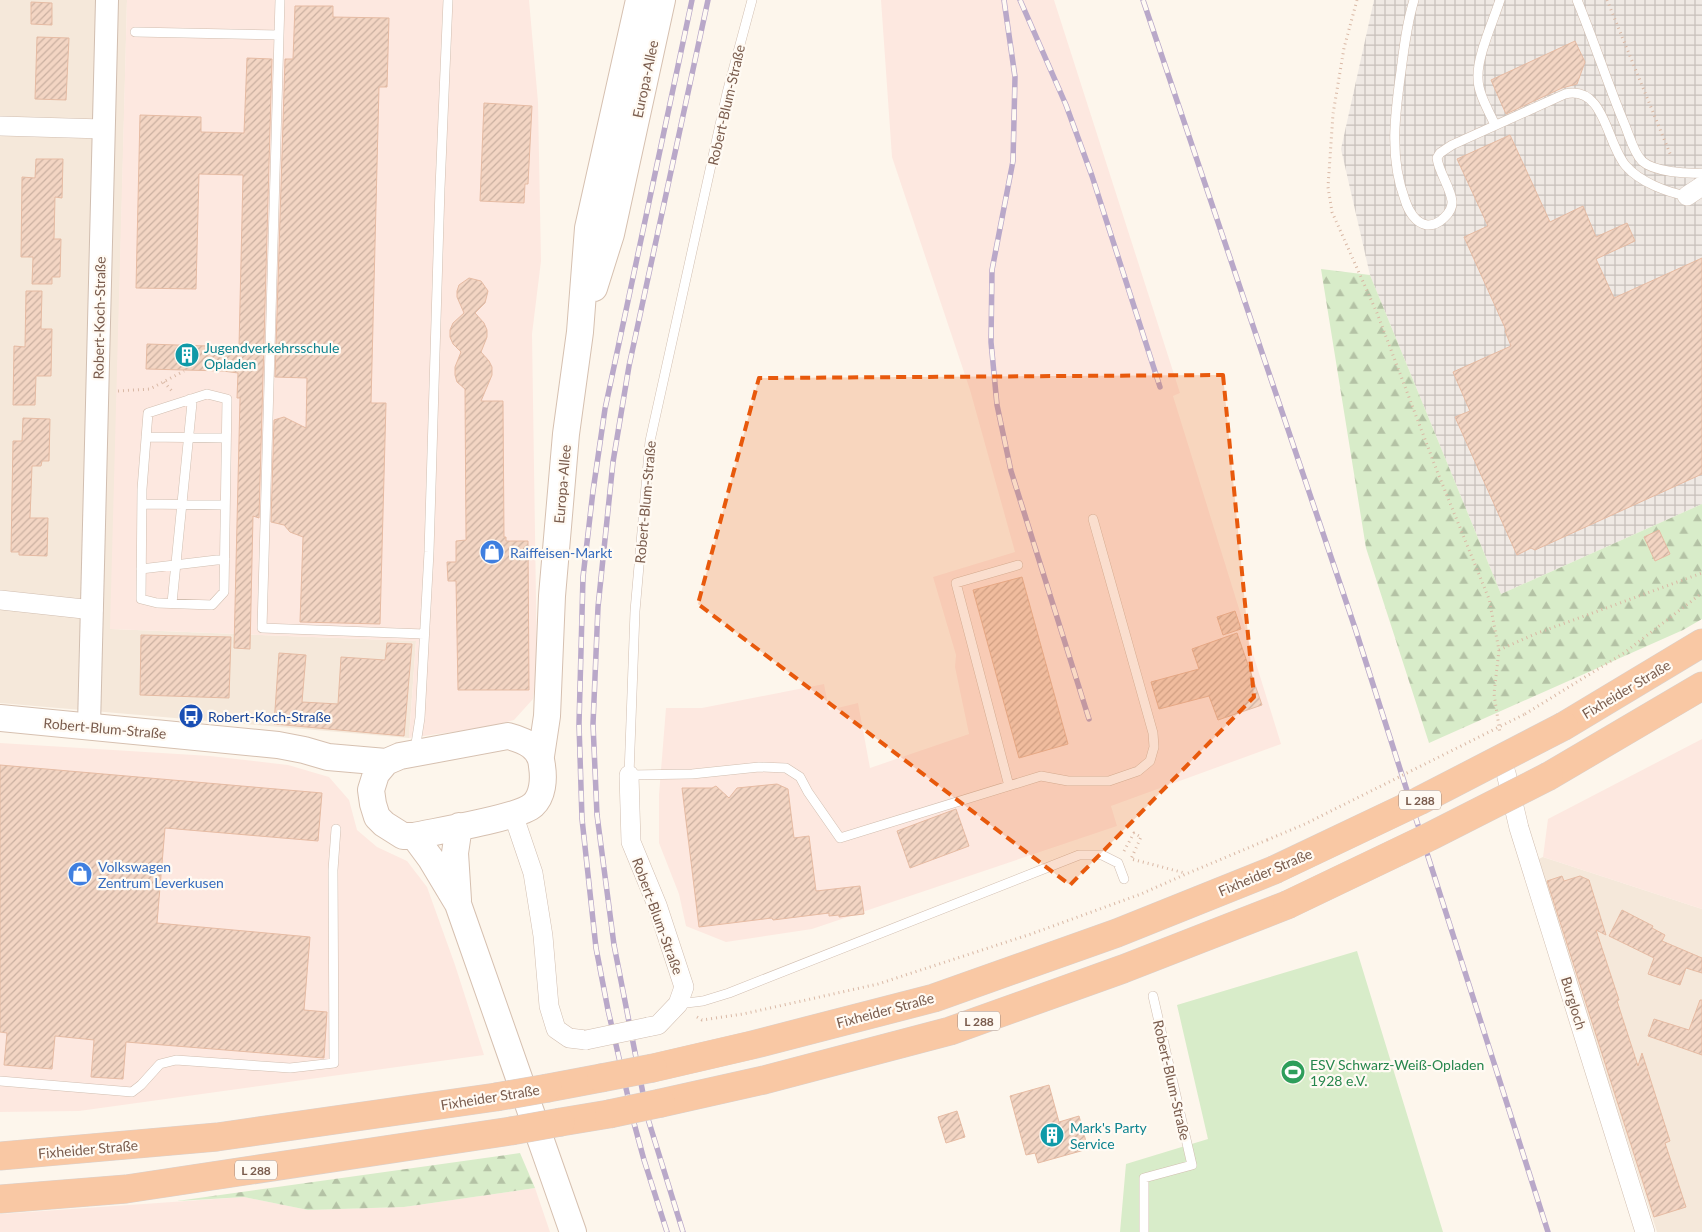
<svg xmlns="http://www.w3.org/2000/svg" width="1702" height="1232" viewBox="0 0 1702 1232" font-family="Lato,sans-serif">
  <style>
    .residential { fill: #f5e8da }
    .commercial { fill: #fde8e0 }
    .industrial { fill: url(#industrial-grid) }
    .forest { fill: url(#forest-firs) }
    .green { fill: #d8ecc9 }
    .building { fill: url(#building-hatch); stroke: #e6bba3 }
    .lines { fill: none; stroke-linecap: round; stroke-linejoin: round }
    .service-casing { stroke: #d1beb0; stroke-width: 10 }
    .minor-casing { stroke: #d1beb0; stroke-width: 20 }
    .tertiary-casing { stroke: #d1beb0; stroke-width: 24 }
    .secondary-casing { stroke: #d6c0b0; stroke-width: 28 }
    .trunk-casing { stroke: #dad1cd; stroke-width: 29 }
    .path { stroke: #d9b8a5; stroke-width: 3; stroke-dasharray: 1 4; stroke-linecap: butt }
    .service { stroke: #fff; stroke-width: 9 }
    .minor { stroke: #fff; stroke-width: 19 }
    .tertiary { stroke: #fff; stroke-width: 22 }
    .secondary { stroke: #fff; stroke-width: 26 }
    .trunk { stroke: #f9c8a4; stroke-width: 28 }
    .rail-casing { stroke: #b9a8c9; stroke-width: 5.5 }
    .rail { stroke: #fffaf3; stroke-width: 4; stroke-dasharray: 11; stroke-linecap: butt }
    .minor-bridge-casing { stroke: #d1beb0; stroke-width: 20; stroke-linecap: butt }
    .trunk-bridge-casing { stroke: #dad1cd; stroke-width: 29; stroke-linecap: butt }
    .path-bridge { stroke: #d9b8a5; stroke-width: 3; stroke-dasharray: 1 4; stroke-linecap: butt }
    .minor-bridge { stroke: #fff; stroke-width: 19 }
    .trunk-bridge { stroke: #f9c8a4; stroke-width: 28 }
    .marked { fill: #e8590c; fill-opacity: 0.2; stroke: #e8590c; stroke-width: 4; stroke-dasharray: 10 6; stroke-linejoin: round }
    .labels { text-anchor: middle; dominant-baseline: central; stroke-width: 4.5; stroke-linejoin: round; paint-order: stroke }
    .shield { fill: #fffaf3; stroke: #a28b7f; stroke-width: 1 }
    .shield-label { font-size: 12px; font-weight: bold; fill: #7a5c4d }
    .street-label { font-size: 14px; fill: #7a5c4d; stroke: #fffaf3 }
    .culture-label { font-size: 14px; fill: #0d838f; stroke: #fffaf3; text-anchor: start }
    .shop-label { font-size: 14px; fill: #366cbe; stroke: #fffaf3; text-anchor: start }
    .transit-label { font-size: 14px; fill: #164399; stroke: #fffaf3; text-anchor: start }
    .leisure-label { font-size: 14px; fill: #27864d; stroke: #fffaf3; text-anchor: start }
  </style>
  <defs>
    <pattern id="industrial-grid" width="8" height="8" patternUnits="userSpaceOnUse" patternTransform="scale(1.25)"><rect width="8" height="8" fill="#efe9e4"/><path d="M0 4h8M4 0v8" fill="none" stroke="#c7c0bb"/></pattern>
    <pattern id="forest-firs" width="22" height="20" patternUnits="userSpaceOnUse" patternTransform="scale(1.25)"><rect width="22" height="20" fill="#d8ecc9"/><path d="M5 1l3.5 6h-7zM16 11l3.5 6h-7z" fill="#b4c2a5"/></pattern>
    <pattern id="building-hatch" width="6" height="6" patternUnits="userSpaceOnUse" patternTransform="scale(1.25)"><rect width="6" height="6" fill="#f3d5c3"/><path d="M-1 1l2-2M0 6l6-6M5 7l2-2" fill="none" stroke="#cab0a1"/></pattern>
  </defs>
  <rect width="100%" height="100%" fill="#fdf6ec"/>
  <!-- residential -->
  <path class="residential" d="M0,0H127L111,629L416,641L409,738L0,703Z
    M1543,857L1702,909V1232H1657L1536,860Z"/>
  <!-- commercial -->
  <path class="commercial" d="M127,0H529L538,102L541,261L532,334L537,666L533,699L514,720L488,727L409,738L416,641L110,629Z
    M881,0H1054L1180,393L1173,396L1281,744L1111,806L1117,826L812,929L726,942L686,926L679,894L659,843V795L666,708H702L824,684L829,710L858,703L870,768L969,734L955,667L956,655L933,577L1015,552L970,390L892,157Z
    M1702,739V909L1543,857L1548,819Z
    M0,743L210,756L288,765L329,777L349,800L357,830L377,847L407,861L427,887L455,965L484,1055L79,1111L0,1112Z
    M535,1188L550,1232H0V1214L244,1197L308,1210L404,1207Z"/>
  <!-- industrial -->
  <path class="industrial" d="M1374,0H1702V504L1501,594L1370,275L1341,149Z"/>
  <!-- forest -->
  <path class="forest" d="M1321,269L1370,275L1501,594L1702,504V619L1683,630L1429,743L1366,548Z
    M520,1153L535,1188L404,1207L308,1210L244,1197L177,1201Z"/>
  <!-- green -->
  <path class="green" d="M1357,951L1443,1232H1120L1126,1164L1208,1139L1177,1005Z"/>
  <!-- building -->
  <path class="building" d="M31,2L52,3V25L31,24Z
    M295,6H333V17L389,18L387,87H379L371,403H386L380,624L300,622L303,537L290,532L284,525L271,522L274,420L284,417L306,428L307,378L275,377L285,59H293Z
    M37,37L69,38L66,100L35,99Z
    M1575,41L1585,62L1577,84L1562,88L1506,114L1491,80Z
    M247,58L272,59L259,518L253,516L250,649L234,648L240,398H237L238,373L223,371L146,369L147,344L239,347L243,175L199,174L196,289L136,288L140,115L201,117V132L244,133Z
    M484,103L532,106L528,184H525L524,203L480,201Z
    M1510,135L1550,222L1583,206L1596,237L1627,223L1635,241L1596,259L1614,298L1702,258V474L1535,550L1531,548L1517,555L1455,417L1470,411L1453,372L1511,346L1505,331L1506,330L1464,237L1488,226L1457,159Z
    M36,159H63L62,198L55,197L54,239H61L60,277H52V284H32L33,257H21L22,177L35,178Z
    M469,278L481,281L488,291L485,303L475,313L484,323L487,330V337L481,352L489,361L492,367V375L481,401H503L504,537H506V541H528L529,690H458L456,581H448L447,562H456V541L466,540L465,389L457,382L455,375V367L461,352L453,344L450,337V330L453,323L464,313L457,297V291L459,285Z
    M26,291H42L41,329H52L51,376H36L35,405H13L14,346L25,347Z
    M23,418L50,419L49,461H42L41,466H32L30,518H48L47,556L19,555V552H11L13,441H22Z
    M1659,530L1670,554L1655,561L1644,537Z
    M1022,577L1068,744L1019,758L973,590Z
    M1235,611L1241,629L1223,635L1217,617Z
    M1237,633L1262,705L1218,720L1209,696L1159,709L1151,682L1199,669L1192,649Z
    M141,635L231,637L229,698L140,695Z
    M387,643L412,644L404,736L274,724L279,653L306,655L302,702L338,704L341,657L385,660Z
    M0,765L322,793L318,841L165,828L157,923L310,937L304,1010L327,1012L324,1058L126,1042L123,1079L91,1077L94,1040L55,1036L52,1069L4,1065L7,1033L0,1032Z
    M777,784L788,789L794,838L809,836L816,891L860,886L864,914L839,917V915L829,916V913L773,920L772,918L699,927L682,788H712L716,786L729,798L737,788Z
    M956,809L969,846L910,868L897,831Z
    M1562,876L1564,881L1580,876L1589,880L1606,935L1596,930L1619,1000L1617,1001L1638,1066L1642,1053L1670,1141L1665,1143L1686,1207L1654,1217L1547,881Z
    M1622,910L1653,926L1652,928L1665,935L1662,941L1702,958V973L1686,968L1680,985L1648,974L1654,958L1609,936Z
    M1700,1000H1702V1055L1648,1036L1654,1019L1689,1030Z
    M1049,1085L1059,1122L1079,1116L1088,1149L1038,1163L1035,1153L1026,1155L1010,1096Z
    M957,1111L965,1137L946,1143L938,1117Z"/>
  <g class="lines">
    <defs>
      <path id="service" d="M280,0L262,628L424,634
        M752,0L727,93L650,441L635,611L629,775L692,774L759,767L786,768L800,777L808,792L840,838L1041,776L1068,781H1109L1138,771L1150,761L1154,747L1153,733L1093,519
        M1414,0C1407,23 1404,47 1401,71C1395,114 1389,158 1405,200C1408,210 1415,223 1427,225C1438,226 1453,213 1452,201C1450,186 1439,173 1437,158L1440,153L1452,145L1565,94C1605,85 1606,143 1626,166C1640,182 1666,192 1687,196
        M1577,0C1594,41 1607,82 1624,123C1629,134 1633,152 1642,161C1654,172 1687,174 1702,173
        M135,32L279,35
        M1495,125C1489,111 1478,94 1478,78C1477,56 1493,22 1500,0
        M207,394L227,399L224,592L212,605L157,603L141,599L142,489L148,413Z
        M146,437L226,438
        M142,504L225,505
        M141,569L225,559
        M172,603L192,403L190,399
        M415,750L420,718L429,552L440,188L448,0
        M1009,786L956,583L1018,565
        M678,1004L703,1001L729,993L1079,855H1102L1118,863L1124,879
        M0,1081L132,1092L141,1085L160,1064L176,1060L290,1068L334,1063L333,870L336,829
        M1144,1232V1178L1192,1165L1153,996"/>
      <path id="minor" d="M0,126L103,129
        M1687,196L1702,186
        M0,600L93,610
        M1506,773L1519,828L1645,1232
        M629,775L631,842L657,905L684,987L678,1004L658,1025L648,1027
        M513,814L533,873L543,936L549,1006L556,1029L569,1038L586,1040"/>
      <path id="tertiary" d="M89,726L107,0"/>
      <path id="secondary" d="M594,288L611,234L662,0
        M0,718L278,745L304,750L328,757L386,762
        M508,736C524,740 541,747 542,766C544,779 543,796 533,805C519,818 437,831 414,836H403L384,824L377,817L373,804L371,790L376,774L386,762L400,756Z
        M541,756L547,716L552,596L566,434L580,332L588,228L639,0
        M414,836L431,859L458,904L573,1232
        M458,900L455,853L459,826"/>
      <path id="trunk" d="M1564,726L1702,643
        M1549,776L1702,686
        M653,1068L752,1045L934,998L1117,933L1274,870
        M548,1088L601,1078
        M661,1103L764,1080L950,1031L1123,969L1287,905
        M561,1122L609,1114
        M0,1156L217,1137L496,1097
        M0,1199L126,1189L511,1131"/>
    </defs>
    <!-- service casing -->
    <use href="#service" class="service-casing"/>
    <!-- minor casing -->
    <use href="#minor" class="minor-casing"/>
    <!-- tertiary casing -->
    <use href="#tertiary" class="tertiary-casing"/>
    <!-- secondary casing -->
    <use href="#secondary" class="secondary-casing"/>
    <!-- trunk casing -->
    <use href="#trunk" class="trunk-casing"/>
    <!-- path -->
    <path class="path" d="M1357,0L1344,48L1333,114L1328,187L1332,212L1377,313L1437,471L1489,599L1499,650L1494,694L1500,733
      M1607,0L1671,156
      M164,382L172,391
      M118,391L150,389L184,371
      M1499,650L1535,634L1702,573
      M1525,714L1624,653L1702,593
      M1124,851L1134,833L1141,837L1131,859L1185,873
      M697,1017L702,1020L743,1014L878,984L1031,934L1141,894L1186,874L1267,840"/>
    <!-- service -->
    <use href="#service" class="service"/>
    <!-- minor -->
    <use href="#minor" class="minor"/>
    <!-- tertiary -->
    <use href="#tertiary" class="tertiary"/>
    <!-- secondary -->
    <use href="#secondary" class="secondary"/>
    <!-- trunk -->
    <use href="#trunk" class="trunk"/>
    <defs>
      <path id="rail" d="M1004,0L1015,77L1013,161L992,270L991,342L997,405L1011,471L1089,719
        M1020,0L1066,105L1092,176L1160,387
        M1143,0L1355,628L1548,1232
        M667,1232L644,1160L634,1123L608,1010L596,948L582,819L579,724L583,577L593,491L605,409L692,0
        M683,1232L648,1119L614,945L597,815L593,724L598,607L613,462L629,366L708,0"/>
    </defs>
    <!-- rail casing -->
    <use href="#rail" class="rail-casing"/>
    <!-- rail -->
    <use href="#rail" class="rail"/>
    <defs>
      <path id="minor-bridge" d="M586,1040L648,1027"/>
      <path id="trunk-bridge" d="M1274,870L1419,801L1564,726
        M1287,905L1429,837L1549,776
        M601,1078L653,1068
        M496,1097L548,1088
        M609,1114L661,1103
        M511,1131L561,1122"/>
    </defs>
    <!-- minor-bridge casing -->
    <use href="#minor-bridge" class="minor-bridge-casing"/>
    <!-- trunk-bridge casing -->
    <use href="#trunk-bridge" class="trunk-bridge-casing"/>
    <!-- path-bridge -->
    <path class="path-bridge" d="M1267,840L1305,824L1525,714"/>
    <!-- minor-bridge -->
    <use href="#minor-bridge" class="minor-bridge"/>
    <!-- trunk-bridge -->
    <use href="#trunk-bridge" class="trunk-bridge"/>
  </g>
  <!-- marked area -->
  <path class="marked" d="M1223,375L1254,697L1070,885L698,604L759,378Z"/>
  <!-- icons -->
  <defs>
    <symbol id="building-disc" viewBox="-11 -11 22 22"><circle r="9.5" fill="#0f9aa8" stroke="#fffaf3"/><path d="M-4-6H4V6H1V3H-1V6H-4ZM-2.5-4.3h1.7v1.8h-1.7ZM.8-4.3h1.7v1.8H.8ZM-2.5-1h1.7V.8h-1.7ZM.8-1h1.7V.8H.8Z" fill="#fff"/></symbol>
    <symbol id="shop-disc" viewBox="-11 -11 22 22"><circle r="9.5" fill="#3f7fe0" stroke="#fffaf3"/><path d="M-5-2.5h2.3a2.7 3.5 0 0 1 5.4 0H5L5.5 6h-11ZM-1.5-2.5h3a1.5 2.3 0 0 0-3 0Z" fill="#fff"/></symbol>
    <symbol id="bus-disc" viewBox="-11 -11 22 22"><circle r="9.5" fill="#1a4fb4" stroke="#fffaf3"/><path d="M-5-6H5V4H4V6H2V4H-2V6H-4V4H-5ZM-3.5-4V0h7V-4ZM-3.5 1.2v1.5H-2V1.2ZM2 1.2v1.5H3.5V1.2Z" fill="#fff"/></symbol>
    <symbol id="stadium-disc" viewBox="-11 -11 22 22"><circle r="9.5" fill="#2e9e5b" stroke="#fffaf3"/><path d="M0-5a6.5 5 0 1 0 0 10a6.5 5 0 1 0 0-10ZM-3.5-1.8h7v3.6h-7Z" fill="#fff"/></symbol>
  </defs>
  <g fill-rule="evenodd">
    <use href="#building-disc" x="173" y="341" width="28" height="28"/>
    <use href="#shop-disc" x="478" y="538" width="28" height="28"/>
    <use href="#bus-disc" x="177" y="702" width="28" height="28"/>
    <use href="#shop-disc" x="66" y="860" width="28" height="28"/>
    <use href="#stadium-disc" x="1279" y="1058" width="28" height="28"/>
    <use href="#building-disc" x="1038" y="1121" width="28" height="28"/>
  </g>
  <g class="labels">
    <!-- shield labels -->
    <g class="shield">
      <rect x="1399" y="790.5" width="42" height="19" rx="4"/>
      <rect x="958" y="1011.5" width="42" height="19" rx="4"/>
      <rect x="235" y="1160.5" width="42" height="19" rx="4"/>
    </g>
    <g class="shield-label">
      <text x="1420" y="800">L 288</text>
      <text x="979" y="1021">L 288</text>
      <text x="256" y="1170">L 288</text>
    </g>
    <!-- street labels -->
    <g class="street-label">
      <text transform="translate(645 79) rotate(-78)">Europa-Allee</text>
      <text transform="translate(726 105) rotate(-77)">Robert-Blum-Straße</text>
      <text transform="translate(99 318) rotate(-89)">Robert-Koch-Straße</text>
      <text transform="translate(562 484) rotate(-85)">Europa-Allee</text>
      <text transform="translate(645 502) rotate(-85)">Robert-Blum-Straße</text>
      <text transform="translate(1626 689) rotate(-31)">Fixheider Straße</text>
      <text transform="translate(105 728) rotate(5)">Robert-Blum-Straße</text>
      <text transform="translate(1265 872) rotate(-23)">Fixheider Straße</text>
      <text transform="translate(658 916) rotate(70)">Robert-Blum-Straße</text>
      <text transform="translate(1574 1003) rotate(73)">Burgloch</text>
      <text transform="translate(885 1010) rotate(-15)">Fixheider Straße</text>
      <text transform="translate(1172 1080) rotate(77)">Robert-Blum-Straße</text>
      <text transform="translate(490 1097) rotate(-9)">Fixheider Straße</text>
      <text transform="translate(88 1149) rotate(-5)">Fixheider Straße</text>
    </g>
    <!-- culture labels -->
    <g class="culture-label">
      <text x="204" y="347">Jugendverkehrsschule<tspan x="204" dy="16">Opladen</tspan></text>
      <text x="1070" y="1127">Mark's Party<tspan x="1070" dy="16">Service</tspan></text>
    </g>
    <!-- shop labels -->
    <g class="shop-label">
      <text x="510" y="552">Raiffeisen-Markt</text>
      <text x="98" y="866">Volkswagen<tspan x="98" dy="16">Zentrum Leverkusen</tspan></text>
    </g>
    <!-- transit labels -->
    <g class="transit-label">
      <text x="208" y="716">Robert-Koch-Straße</text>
    </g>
    <!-- leisure labels -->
    <g class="leisure-label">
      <text x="1310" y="1064">ESV Schwarz-Weiß-Opladen<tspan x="1310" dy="16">1928 e.V.</tspan></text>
    </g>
  </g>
</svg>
